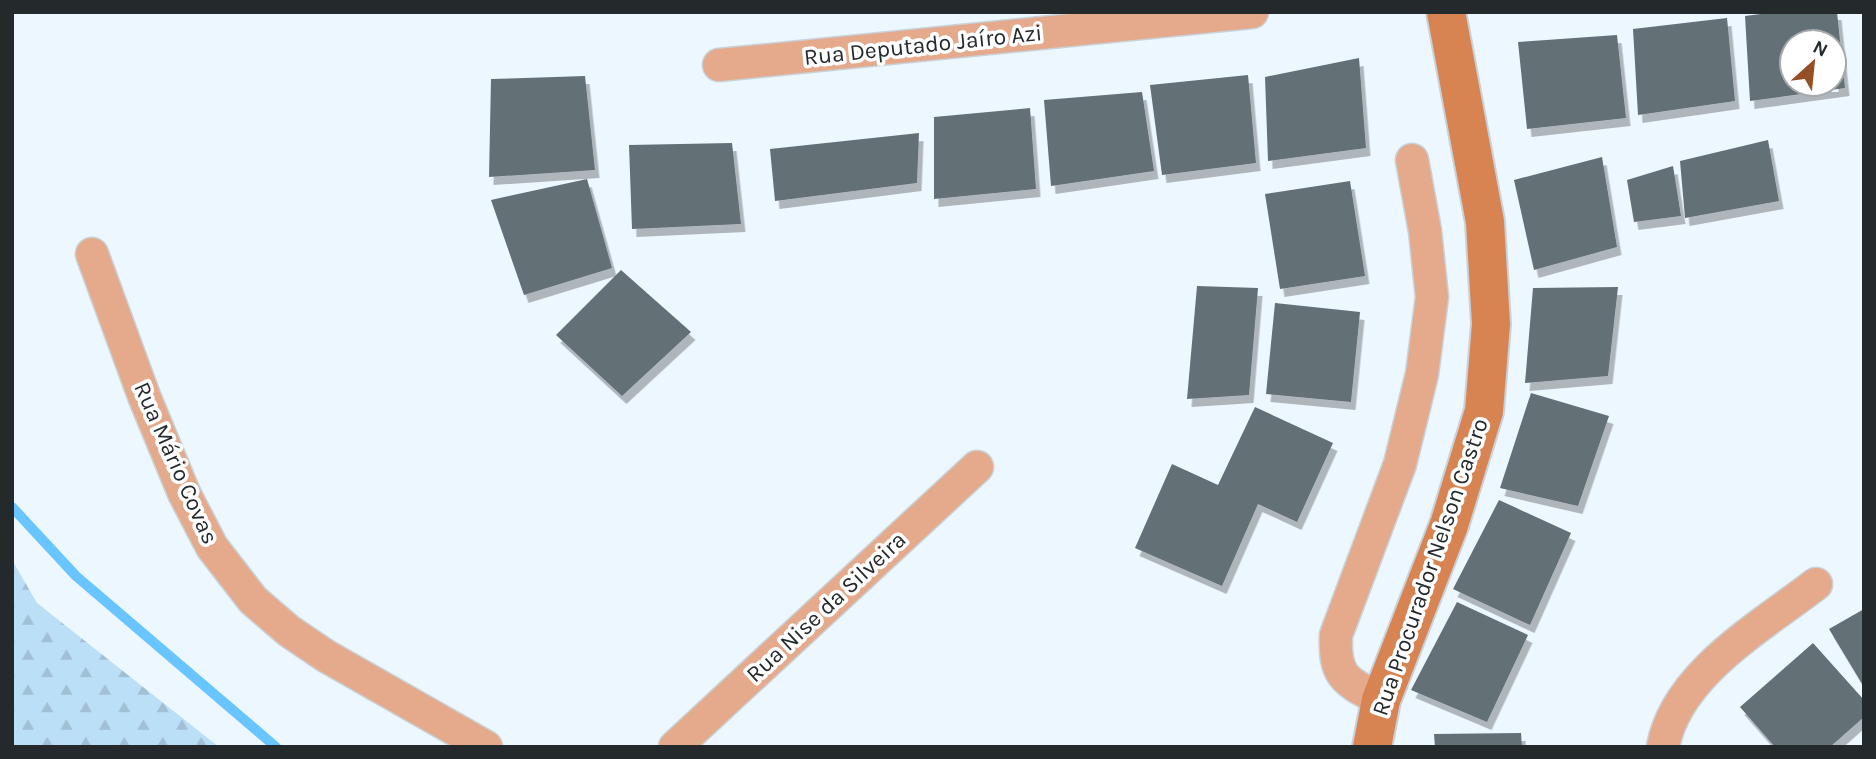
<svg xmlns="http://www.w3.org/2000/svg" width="1876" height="759" viewBox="0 0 1876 759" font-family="Karla,sans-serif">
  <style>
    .forest { fill: url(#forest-firs) }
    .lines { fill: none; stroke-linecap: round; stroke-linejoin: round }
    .stream { stroke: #69c5ff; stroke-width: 10 }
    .building { fill: #646f76; fill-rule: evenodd; filter: url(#shadow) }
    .minor-casing { stroke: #c9d2d9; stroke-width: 35 }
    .secondary-casing { stroke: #c9d2d9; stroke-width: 42 }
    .minor { stroke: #e4aa8b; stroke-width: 32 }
    .secondary { stroke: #d88352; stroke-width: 38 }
    .labels { text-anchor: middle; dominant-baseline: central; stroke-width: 7; stroke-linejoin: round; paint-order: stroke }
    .street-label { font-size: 23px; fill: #24292c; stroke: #fff }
  </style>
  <defs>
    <pattern id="forest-firs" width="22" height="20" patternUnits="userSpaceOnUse" patternTransform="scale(1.75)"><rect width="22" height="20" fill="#bcdff8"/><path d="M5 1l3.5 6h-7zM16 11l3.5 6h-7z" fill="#a1bfd5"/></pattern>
    <filter id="shadow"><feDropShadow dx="4.5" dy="8" stdDeviation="0" flood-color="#0004"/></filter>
  </defs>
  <rect width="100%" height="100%" fill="#edf7ff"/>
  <!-- forest -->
  <path class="forest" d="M12,560L37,603L219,747H12Z"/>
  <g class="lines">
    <!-- stream -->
    <path class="stream" d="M12,507L76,576L276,747"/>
  </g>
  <!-- building -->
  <path class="building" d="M1776,12H1837L1845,88L1750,101L1745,16ZM1792,42H1834V84H1792Z
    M1727,18L1735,101L1638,115L1633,29Z
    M1617,35L1626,118L1527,129L1518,42Z
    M1359,58L1366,148L1268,161L1265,77Z
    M1248,75L1256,163L1162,175L1150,85Z
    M585,76L595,170L489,177L491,79Z
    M1142,92L1154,171L1051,186L1044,100Z
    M1030,108L1036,189L934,199V117Z
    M919,133L917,183L775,201L770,149Z
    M1768,140L1779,201L1685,218L1680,161Z
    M732,143L741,224L632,229L629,145Z
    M1602,157L1617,247L1534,270L1514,180Z
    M1673,166L1681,216L1634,222L1627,180Z
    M587,179L612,268L524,295L491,200Z
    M1350,181L1365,276L1280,289L1265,194Z
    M621,270L691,332L622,396L556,335Z
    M1197,286L1258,288L1249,395L1187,399Z
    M1618,287L1608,376L1525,383L1533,288Z
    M1275,303L1360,312L1351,402L1266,394Z
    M1531,393L1609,416L1578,506L1500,488Z
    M1255,407L1333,443L1297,522L1258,504L1222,586L1135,548L1172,464L1218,485Z
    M1499,500L1571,533L1530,625L1453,589Z
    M1457,602L1528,635L1487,722L1411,690Z
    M1864,609V687L1829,629Z
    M1813,643L1864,700V717L1830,747H1775L1740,707Z
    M1521,733L1522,747H1435L1434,734Z"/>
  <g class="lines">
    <defs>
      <path id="minor" d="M719,65L1252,12
        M92,254L144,396L184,493L212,547L253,600L289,631L326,656L486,747
        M1381,700C1346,681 1334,678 1336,635L1400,464L1422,374L1432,297L1425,231L1412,160
        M675,747L977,467
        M1663,747C1676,674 1762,626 1816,584"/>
      <path id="secondary" d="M1372,747L1381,700L1449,525L1484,411L1491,324L1485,222L1446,12"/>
    </defs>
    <!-- minor casing -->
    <use href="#minor" class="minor-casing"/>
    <!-- secondary casing -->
    <use href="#secondary" class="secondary-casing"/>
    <!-- minor -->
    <use href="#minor" class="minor"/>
    <!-- secondary -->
    <use href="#secondary" class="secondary"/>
  </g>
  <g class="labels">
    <!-- street labels -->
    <g class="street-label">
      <text transform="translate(923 45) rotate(-6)">Rua Deputado Jaíro Azi</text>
      <text transform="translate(176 463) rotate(66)">Rua Mário Covas</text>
      <text transform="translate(1430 567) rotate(-71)">Rua Procurador Nelson Castro</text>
      <text transform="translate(826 607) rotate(-43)">Rua Nise da Silveira</text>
    </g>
  </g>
  <!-- border -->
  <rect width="1876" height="759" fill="none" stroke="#24292c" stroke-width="28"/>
  <!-- north arrow -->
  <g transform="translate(1813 63) rotate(27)"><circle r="33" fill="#ffffff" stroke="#a7a9ab" stroke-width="2"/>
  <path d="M0-5L12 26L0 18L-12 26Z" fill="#944f24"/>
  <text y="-10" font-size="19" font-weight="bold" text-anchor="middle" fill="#24292c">N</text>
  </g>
</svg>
